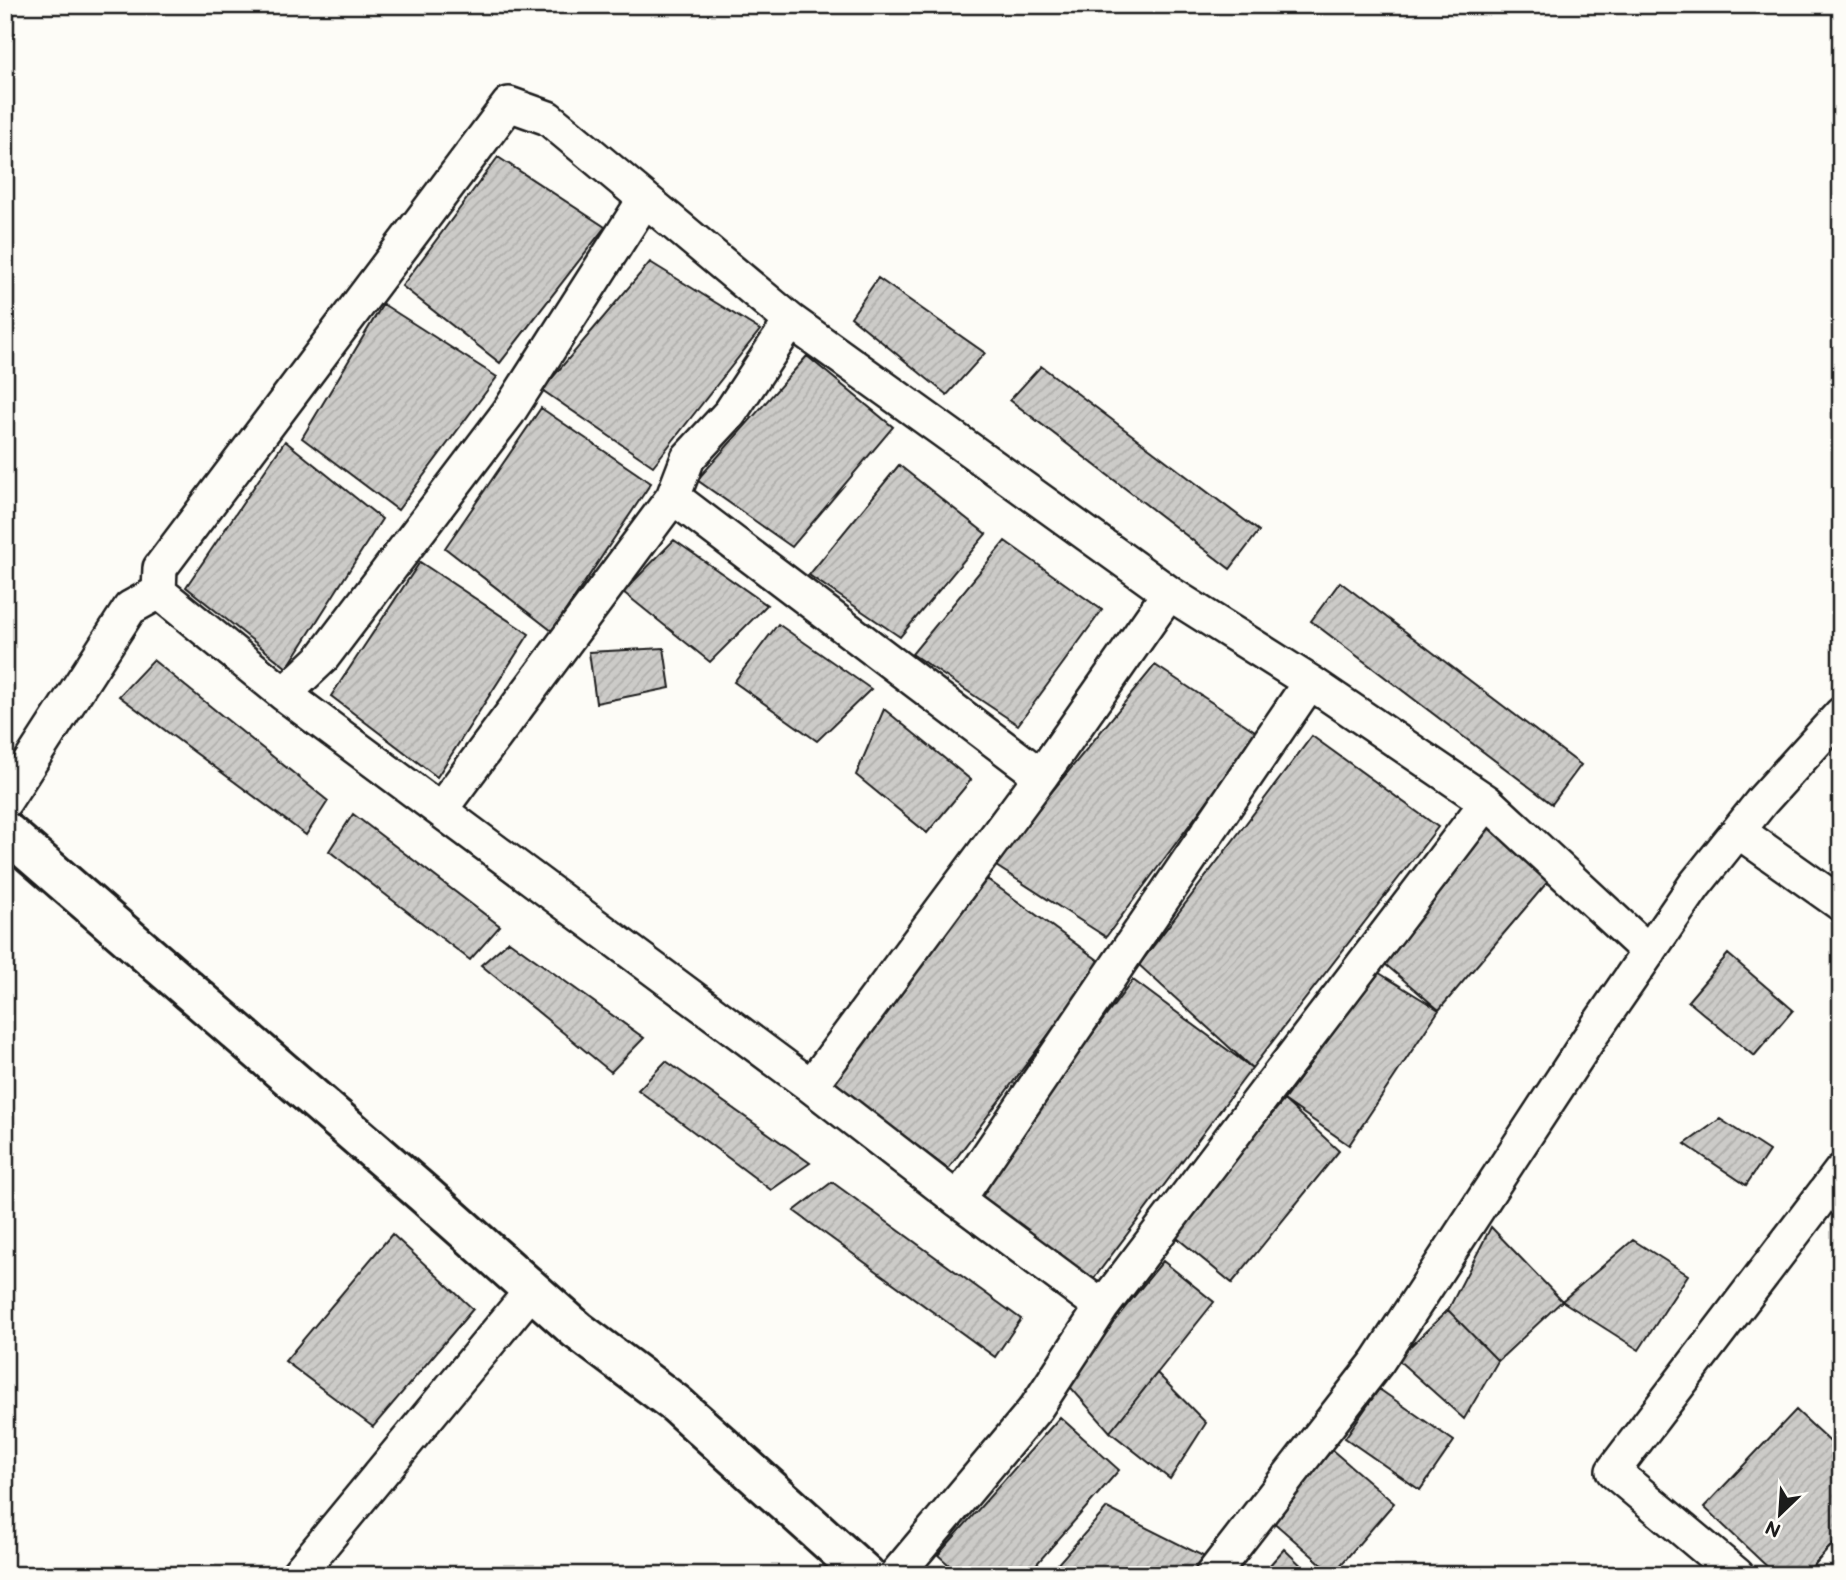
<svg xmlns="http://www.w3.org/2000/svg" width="1846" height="1580" viewBox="0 0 1846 1580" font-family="'Balsamiq Sans',sans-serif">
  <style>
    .building { fill: url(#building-hatch); stroke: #1c1c1c; stroke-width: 2 }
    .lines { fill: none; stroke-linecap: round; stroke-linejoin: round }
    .street-casing { stroke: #1c1c1c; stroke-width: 38 }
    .secondary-casing { stroke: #1c1c1c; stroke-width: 44 }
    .street { stroke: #fdfcf7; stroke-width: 33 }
    .secondary { stroke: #fdfcf7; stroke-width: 38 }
  </style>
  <defs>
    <pattern id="building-hatch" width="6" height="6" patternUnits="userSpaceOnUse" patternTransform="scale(1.75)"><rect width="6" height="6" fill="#cccbc8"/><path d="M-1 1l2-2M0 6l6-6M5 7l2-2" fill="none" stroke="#afaeab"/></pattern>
  </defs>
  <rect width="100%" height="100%" fill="#fdfcf7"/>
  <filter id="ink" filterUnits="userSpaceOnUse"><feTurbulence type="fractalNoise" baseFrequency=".0143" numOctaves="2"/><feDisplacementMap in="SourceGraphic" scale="14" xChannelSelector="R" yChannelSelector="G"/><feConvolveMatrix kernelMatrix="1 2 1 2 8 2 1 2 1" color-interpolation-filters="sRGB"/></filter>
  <g filter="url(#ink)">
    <!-- building -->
    <path class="building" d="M498,157L605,227L500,363L402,286Z
      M650,262L760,330L653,466L542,390Z
      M878,278L985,353L947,395L851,317Z
      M383,304L497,377L398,510L302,438Z
      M807,356L893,427L792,547L697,480Z
      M1041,366L1259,531L1230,569L1010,400Z
      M541,408L651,483L552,631L445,548Z
      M285,441L382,519L287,668L186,587Z
      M899,465L986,534L900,637L809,575Z
      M674,540L767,605L710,662L623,592Z
      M1005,541L1102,610L1018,725L912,654Z
      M420,562L529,634L437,777L331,696Z
      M1340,582L1581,765L1552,804L1311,621Z
      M778,624L871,689L817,741L734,682Z
      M664,648L670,688L596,703L589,652Z
      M153,660L328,801L306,835L119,696Z
      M1155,665L1258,733L1106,937L993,864Z
      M884,709L971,780L927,833L856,775Z
      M1312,736L1438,827L1252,1068L1139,965Z
      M353,814L500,926L470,960L329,851Z
      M1489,828L1550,879L1439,1010L1379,959Z
      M987,879L1102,963L948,1169L831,1082Z
      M509,941L644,1038L611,1072L481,965Z
      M1728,954L1793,1010L1754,1056L1688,1001Z
      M1376,971L1439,1010L1349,1145L1284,1100Z
      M1133,980L1252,1068L1086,1289L967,1201Z
      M666,1061L810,1163L771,1190L638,1090Z
      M1284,1100L1339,1151L1232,1283L1171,1233Z
      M1720,1119L1769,1151L1746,1185L1685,1144Z
      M832,1182L1021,1319L995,1357L794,1211Z
      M1491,1227L1562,1301L1498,1361L1448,1310Z
      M392,1234L473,1309L373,1427L285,1361Z
      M1633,1240L1688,1275L1639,1350L1562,1301Z
      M1163,1261L1214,1302L1110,1432L1065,1381Z
      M1448,1310L1498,1361L1464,1419L1397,1359Z
      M1157,1373L1206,1423L1170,1479L1110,1432Z
      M1379,1389L1454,1441L1420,1490L1345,1438Z
      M1796,1410L1841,1452V1536L1804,1575H1776L1704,1507Z
      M1060,1417L1119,1470L1027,1575H960L938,1555Z
      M1332,1450L1394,1503L1333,1574L1271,1520Z
      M1107,1508L1211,1560L1198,1575H1048Z
      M1284,1549L1311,1575H1261Z"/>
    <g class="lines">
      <defs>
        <path id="street" d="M673,497L1041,776
          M159,592L160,568L509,104L548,118L791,321L1169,593L1310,682L1487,802L1649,952
          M159,592L284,694L811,1086L958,1200L1102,1307
          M284,694L322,658L508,413L645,199
          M5,801L130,608L159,592
          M441,809L673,497L688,458L730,413L791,321
          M1738,831L1841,904
          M811,1086L1041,776L1169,593
          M958,1200L1310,682
          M297,1575L532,1290
          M896,1575L1036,1408L1102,1307L1487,802
          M1212,1575L1378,1361L1590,1037L1694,886L1762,801L1841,714
          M1737,1575L1613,1471L1841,1171
          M1829,1575L1841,1561"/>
        <path id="secondary" d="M5,831L424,1194L577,1330L676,1404L866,1575"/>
      </defs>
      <!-- street casing -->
      <use href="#street" class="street-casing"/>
      <!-- secondary casing -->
      <use href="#secondary" class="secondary-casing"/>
      <!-- street -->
      <use href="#street" class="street"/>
      <!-- secondary -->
      <use href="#secondary" class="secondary"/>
    </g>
  </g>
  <!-- margin -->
  <rect width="1846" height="1580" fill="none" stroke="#fdfcf7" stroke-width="28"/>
  <rect x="14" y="14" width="1818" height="1552" fill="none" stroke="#1c1c1c" stroke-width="2.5" filter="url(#ink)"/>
  <!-- north arrow -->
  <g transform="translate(1780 1514) rotate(205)" stroke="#fdfcf7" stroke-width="5" paint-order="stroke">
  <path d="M0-5L12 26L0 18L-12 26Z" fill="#1c1c1c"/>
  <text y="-10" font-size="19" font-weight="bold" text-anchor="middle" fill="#1c1c1c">N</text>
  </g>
</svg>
